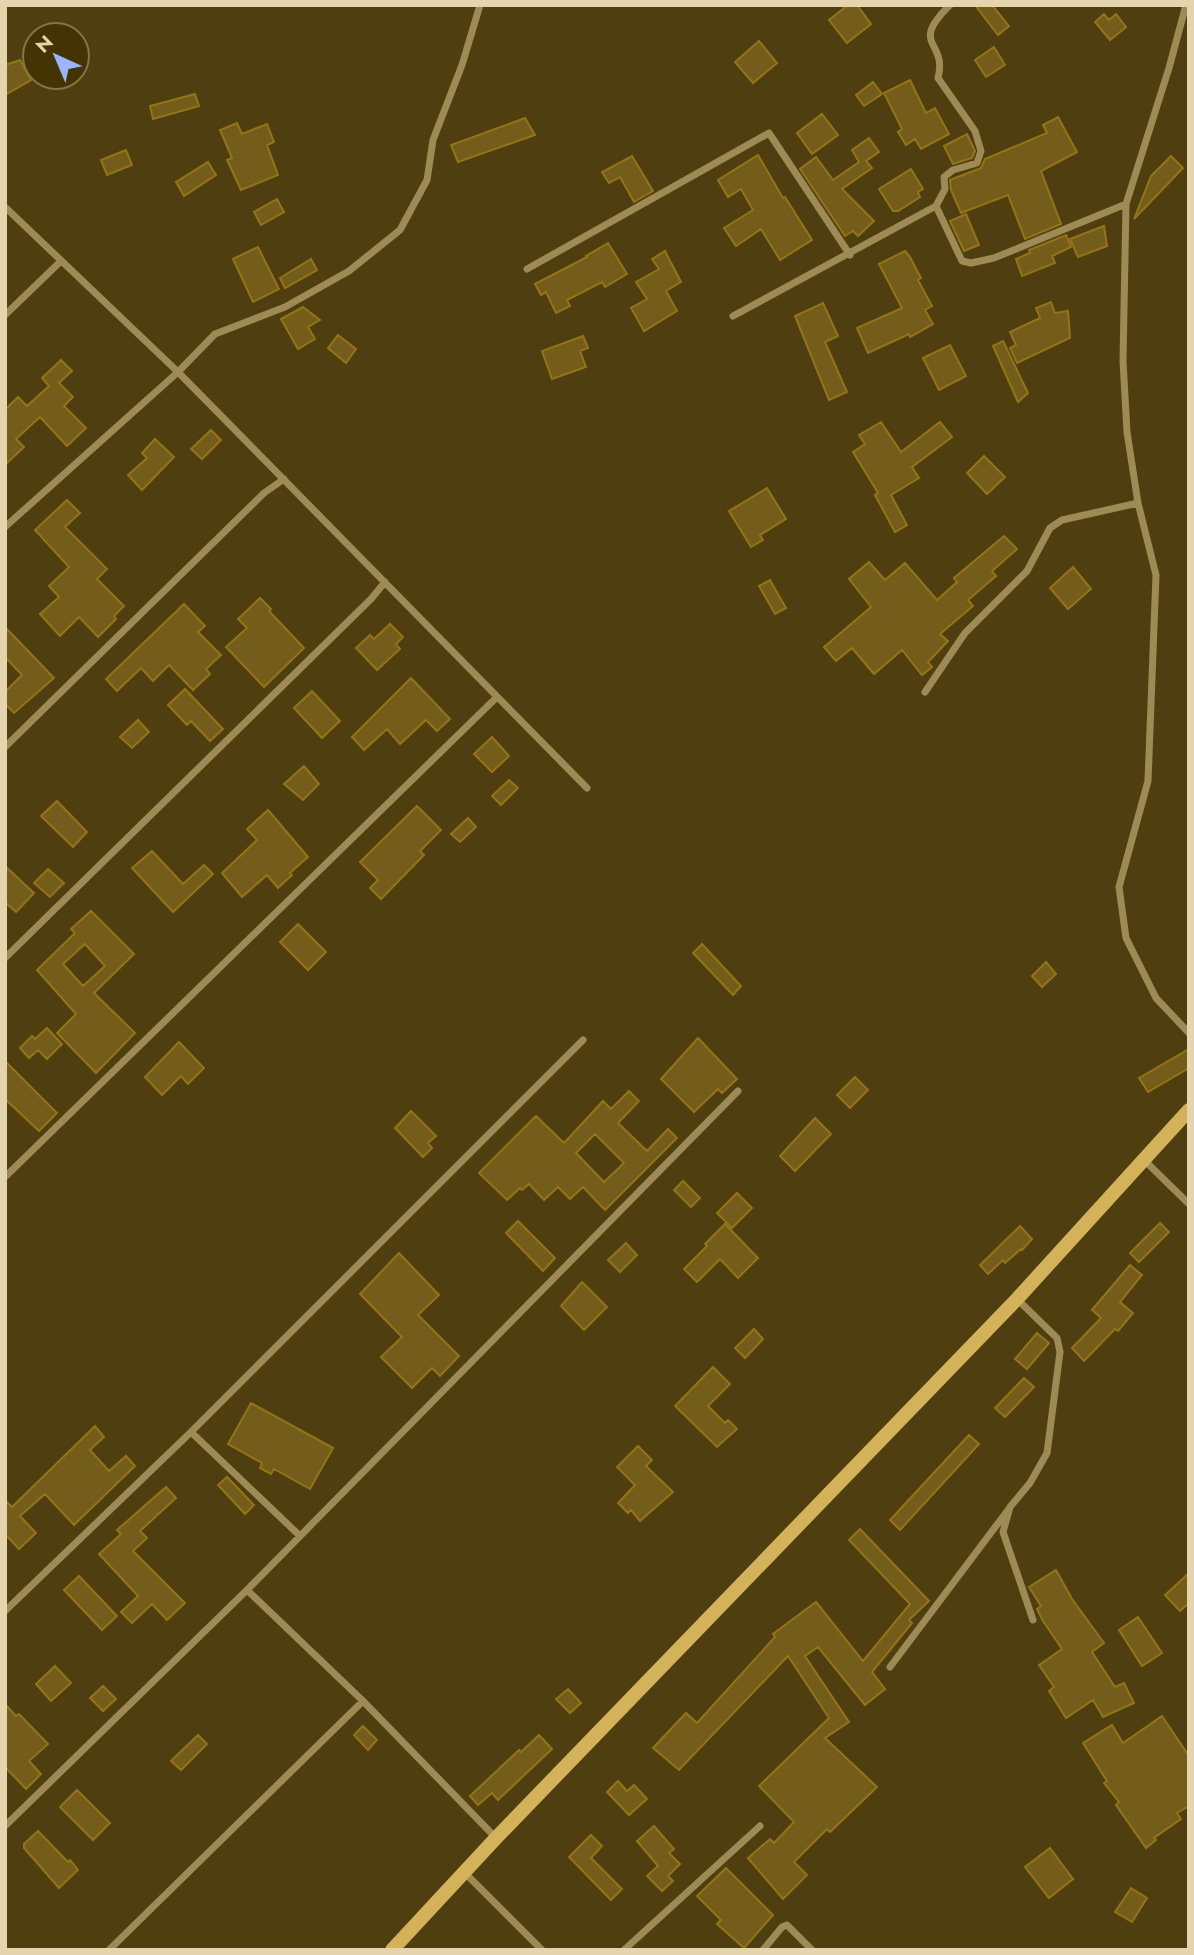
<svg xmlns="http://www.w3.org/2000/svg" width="1194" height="1955" viewBox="0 0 1194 1955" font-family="Jost,sans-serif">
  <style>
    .building { fill: #745d1a; stroke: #937417; stroke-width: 2; fill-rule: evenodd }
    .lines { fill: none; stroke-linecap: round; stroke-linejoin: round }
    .street { stroke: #9e8a55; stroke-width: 7 }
    .secondary { stroke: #d3b25a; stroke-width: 14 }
  </style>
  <rect width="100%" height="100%" fill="#4f3e10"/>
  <!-- building -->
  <path class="building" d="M848,5H857L871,24L847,43L829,20Z
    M975,5H992L1009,26L998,35Z
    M1104,14L1109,20L1116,14L1126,27L1110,40L1095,22Z
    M759,41L777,63L753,83L735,62Z
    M994,47L1005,65L986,77L975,60Z
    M20,60L31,80L5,95V65Z
    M910,80L926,113L935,108L949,134L921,149L915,139L906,145L898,132L902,129L884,93Z
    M873,82L882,94L864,106L856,95Z
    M195,94L199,106L153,119L150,106Z
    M822,114L838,135L812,154L797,133Z
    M1058,117L1077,152L1041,171L1061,224L1025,239L1008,195L961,213L951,190L950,180L981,168L985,159L1047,133L1043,125Z
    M525,118L535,135L458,162L451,145Z
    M237,123L242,134L267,124L274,142L267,145L278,175L241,190L227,160L232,158L220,130Z
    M967,134L975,151L972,158L953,164L944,146Z
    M869,138L879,152L866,161L872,168L842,189L874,221L858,236L853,231L845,236L800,169L816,157L833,180L859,162L852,150Z
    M126,150L132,165L107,175L101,160Z
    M758,155L783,198L785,197L812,240L780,260L761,229L736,246L724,228L753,210L741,189L728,197L718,180Z
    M632,156L653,191L634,202L620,177L609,183L602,172Z
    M1171,156L1183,168L1134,219L1151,176Z
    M208,162L216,175L184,196L176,182Z
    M911,169L923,189L918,192L920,197L898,211H893L879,189Z
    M277,199L284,212L261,225L254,212Z
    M966,214L979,245L964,251L950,221Z
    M1104,226L1107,246L1078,257L1070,239Z
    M1066,235L1071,247L1052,256L1055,263L1022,276L1016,259L1030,253L1029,250Z
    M608,243L627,274L605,287L602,282L567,300L570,306L556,313L546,292L541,295L535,284L587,257L586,256Z
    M258,247L279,289L253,302L233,259Z
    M665,251L681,282L666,291L677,311L644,331L631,308L647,299L636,282L659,269L652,259Z
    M905,251L910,257L921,278L918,280L932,306L925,310L933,324L910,337L909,334L868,353L857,328L902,308L879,264Z
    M311,259L317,270L285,288L280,278Z
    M1051,302L1055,313L1068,311L1070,338L1017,363L1010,348L1016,345L1010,332L1040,318L1036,308Z
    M823,303L838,336L825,342L847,392L829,400L795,316Z
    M303,307L320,320L308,327L315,339L298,349L281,319Z
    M338,335L356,349L346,363L328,348Z
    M583,336L588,348L580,351L586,367L552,379L542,351Z
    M1003,341L1028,393L1018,402L993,346Z
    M950,345L966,376L939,390L923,358Z
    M61,360L72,371L59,383L73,397L64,406L86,428L67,446L40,417L16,439L24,447L5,465V410L18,397L27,406L49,386L42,378Z
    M881,422L901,452L940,422L952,437L912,467L919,478L891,495L907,525L895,532L875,495L878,493L853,452L865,444L859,435Z
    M211,430L221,440L202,459L191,449Z
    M155,439L174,457L142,490L128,475L147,458L142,453Z
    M984,456L1005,477L987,494L967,473Z
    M767,488L786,519L760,535L763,540L751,547L729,511Z
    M67,500L80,513L65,527L107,569L97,579L124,606L114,616L116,619L98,637L79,617L60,636L40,614L59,597L49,586L69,567L35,530Z
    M1004,536L1017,549L992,571L996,576L968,600L973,606L940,634L948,641L928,662L932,667L922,675L902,650L874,674L852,648L836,661L824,647L871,607L849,579L869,562L885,580L905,563L937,600L957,582L954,578Z
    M1073,567L1091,589L1068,609L1050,588Z
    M770,580L786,608L775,614L759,586Z
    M260,598L271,609L269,611L304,648L264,687L226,647L247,628L238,619Z
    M184,604L205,626L198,632L221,655L206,669L210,674L193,690L169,665L153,681L141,668L117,691L106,679Z
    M390,624L403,637L396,644L400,649L377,670L356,648L370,635L374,639Z
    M5,627L54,678L14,713L5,704V692L22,675L5,657Z
    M411,678L450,719L437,731L426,720L400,744L387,729L364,750L352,737Z
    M185,689L223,729L210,741L191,721L187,725L168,705Z
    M312,691L340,721L322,738L294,708Z
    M138,720L149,732L132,748L120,737Z
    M492,737L509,756L492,772L474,754Z
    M304,766L319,784L303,800L284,784Z
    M509,780L518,788L501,805L492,796Z
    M57,801L87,832L73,847L41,816Z
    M417,806L441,830L420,851L424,855L381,899L370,888L378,880L360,862Z
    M268,810L308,857L290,873L292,875L278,888L267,875L242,897L222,873L257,840L247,829Z
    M468,818L476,827L460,842L451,834Z
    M152,851L183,884L204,865L213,874L173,912L132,868Z
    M5,866L34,893L16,912L5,902Z
    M48,869L64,883L50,897L34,883Z
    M91,911L134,954L94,993L135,1033L96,1073L57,1033L76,1014L37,970L75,933L71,929ZM85,944L105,966L83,986L63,964Z
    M298,924L326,952L308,970L280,942Z
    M702,944L741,986L733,995L693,953Z
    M1046,962L1056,974L1042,987L1032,976Z
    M47,1028L62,1044L47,1059L38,1050L29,1058L20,1048L32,1036L35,1039Z
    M698,1038L737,1079L722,1093L718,1089L694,1112L661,1079Z
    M179,1042L204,1068L188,1084L181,1076L162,1095L145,1077Z
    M1189,1049V1068L1148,1092L1139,1078Z
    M5,1061L57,1113L39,1131L5,1099Z
    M855,1077L868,1090L850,1108L837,1095Z
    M629,1091L639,1101L618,1123L647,1151L668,1129L677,1138L605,1210L583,1187L570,1199L558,1187L544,1200L529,1184L522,1190L520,1188L507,1200L479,1173L536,1116L564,1143L603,1101L611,1109ZM595,1134L624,1163L604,1182L576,1153Z
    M411,1111L436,1136L428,1143L432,1148L423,1157L395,1128Z
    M815,1118L831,1134L795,1171L780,1156Z
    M683,1181L700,1198L691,1207L674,1190Z
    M737,1193L752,1208L732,1228L717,1213Z
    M518,1221L555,1258L543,1271L506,1233Z
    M1160,1223L1169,1232L1139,1262L1130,1253Z
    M725,1224L758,1258L738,1278L720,1259L697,1282L684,1269L707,1246L705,1244Z
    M1020,1226L1032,1239L1022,1250L1021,1249L1005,1263L1003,1260L988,1274L980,1265Z
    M626,1243L637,1255L620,1272L608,1260Z
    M399,1253L439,1295L418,1315L459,1356L440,1376L432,1368L412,1388L381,1357L402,1337L360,1294Z
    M1130,1265L1142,1275L1120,1302L1133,1313L1118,1331L1115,1329L1084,1361L1072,1348L1101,1318L1092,1310Z
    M582,1282L607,1307L584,1330L561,1306Z
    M754,1329L763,1339L745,1358L735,1348Z
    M1037,1333L1049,1343L1027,1369L1015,1359Z
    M713,1367L730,1384L708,1406L725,1423L728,1420L737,1429L717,1447L675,1406Z
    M1024,1378L1034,1387L1005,1417L995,1408Z
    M251,1403L333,1448L310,1489L274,1469L271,1474L260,1468L262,1463L228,1444Z
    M95,1426L104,1437L90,1450L109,1471L126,1456L135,1466L74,1525L45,1494L20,1516L36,1533L19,1549L5,1534V1500L12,1507Z
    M969,1435L979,1444L900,1530L890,1520Z
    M638,1446L652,1460L646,1466L673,1492L640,1521L631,1510L628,1513L618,1503L635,1485L617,1467Z
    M227,1477L254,1505L245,1514L218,1485Z
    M166,1487L176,1498L140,1531L147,1538L133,1551L185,1603L167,1620L152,1604L132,1623L121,1612L138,1596L99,1554L121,1534L117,1530Z
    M860,1529L929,1601L909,1620L912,1623L872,1672L885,1689L865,1705L818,1647L805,1656L849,1722L825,1738L877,1787L830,1832L827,1829L794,1862L807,1875L783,1899L748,1858L770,1839L774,1843L794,1822L759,1786L829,1718L788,1656L679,1770L653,1748L686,1713L697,1723L775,1637L773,1634L816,1602L863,1661L910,1604L849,1540Z
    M1056,1570L1072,1599L1104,1643L1092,1652L1115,1687L1124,1683L1134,1703L1103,1717L1093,1700L1066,1718L1049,1691L1054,1687L1039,1665L1062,1649L1043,1621L1037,1609L1041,1606L1029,1587Z
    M1189,1573V1603L1180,1611L1165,1595Z
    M79,1576L117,1616L102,1630L64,1590Z
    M1138,1617L1162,1653L1142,1666L1119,1630Z
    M55,1666L71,1683L51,1701L36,1684Z
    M103,1686L116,1699L103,1711L90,1698Z
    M568,1689L581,1703L570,1713L556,1699Z
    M5,1704L16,1716L19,1714L48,1744L29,1761L41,1774L26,1789L5,1767Z
    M1162,1716L1189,1756V1806L1177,1813L1181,1819L1154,1838L1156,1840L1146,1848L1116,1805L1119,1802L1104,1783L1107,1781L1083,1743L1112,1725L1123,1743Z
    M363,1726L377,1740L368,1750L354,1735Z
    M198,1735L207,1744L181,1770L171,1761Z
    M539,1735L552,1749L498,1800L492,1793L478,1805L470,1796L519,1750L521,1752Z
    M618,1781L627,1791L634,1785L647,1799L629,1815L607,1792Z
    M77,1790L110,1823L93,1840L60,1807Z
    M654,1826L674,1849L669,1853L680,1864L668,1876L673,1881L662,1891L647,1876L658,1866L637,1841Z
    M38,1831L68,1862L70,1860L78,1870L59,1888L24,1848V1844Z
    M591,1835L602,1846L591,1858L622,1889L611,1900L569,1857Z
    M1050,1848L1073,1879L1049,1898L1025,1867Z
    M726,1868L773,1915L744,1948L717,1924L721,1920L697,1896Z
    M1131,1888L1147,1898L1132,1922L1115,1912Z"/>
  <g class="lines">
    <!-- street -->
    <path class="street" d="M950,5C908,46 948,40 938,78L975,131L981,151L977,163L953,170L944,177L945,189L936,206L962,261L971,263L994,258L1126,204
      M1186,5L1169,68L1126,204L1123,361L1127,432L1138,503L1156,575L1148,781L1119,887L1126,938L1156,998L1189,1033
      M5,207L178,372L587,788
      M527,269L769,133L850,255
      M5,315L61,261
      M733,316L936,206
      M5,527L178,372L215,334L285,307L349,271L400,230L427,180L433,140L462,65L480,5
      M925,692L965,633L1027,571L1050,528L1062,520L1138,503
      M5,747L264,493L284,479
      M5,958L371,599L385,582
      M1143,1159L1189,1204
      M5,1177L497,697
      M1017,1299L1057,1338L1060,1352L1047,1453L1030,1483L1010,1507L1003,1532L1033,1620
      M191,1432L300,1536
      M247,1590L363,1701L496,1838
      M5,1611L191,1432L583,1040
      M890,1667L1008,1510
      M5,1826L247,1590L738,1091
      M464,1872L542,1950
      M109,1950L363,1701
      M624,1950L760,1826
      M763,1950L782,1927L787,1925L812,1950"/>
    <!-- secondary -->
    <path class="secondary" d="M392,1950L496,1838L1017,1299L1189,1110"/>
  </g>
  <!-- border -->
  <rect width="1194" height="1955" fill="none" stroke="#e5d5ae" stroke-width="14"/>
  <!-- north arrow -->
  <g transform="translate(56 56) rotate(316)"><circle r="33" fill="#443403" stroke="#847447" stroke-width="2"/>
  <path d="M0-5L12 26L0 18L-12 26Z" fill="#9bb5fd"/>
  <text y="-10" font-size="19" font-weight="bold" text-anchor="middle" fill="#e5d5ae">N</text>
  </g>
</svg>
